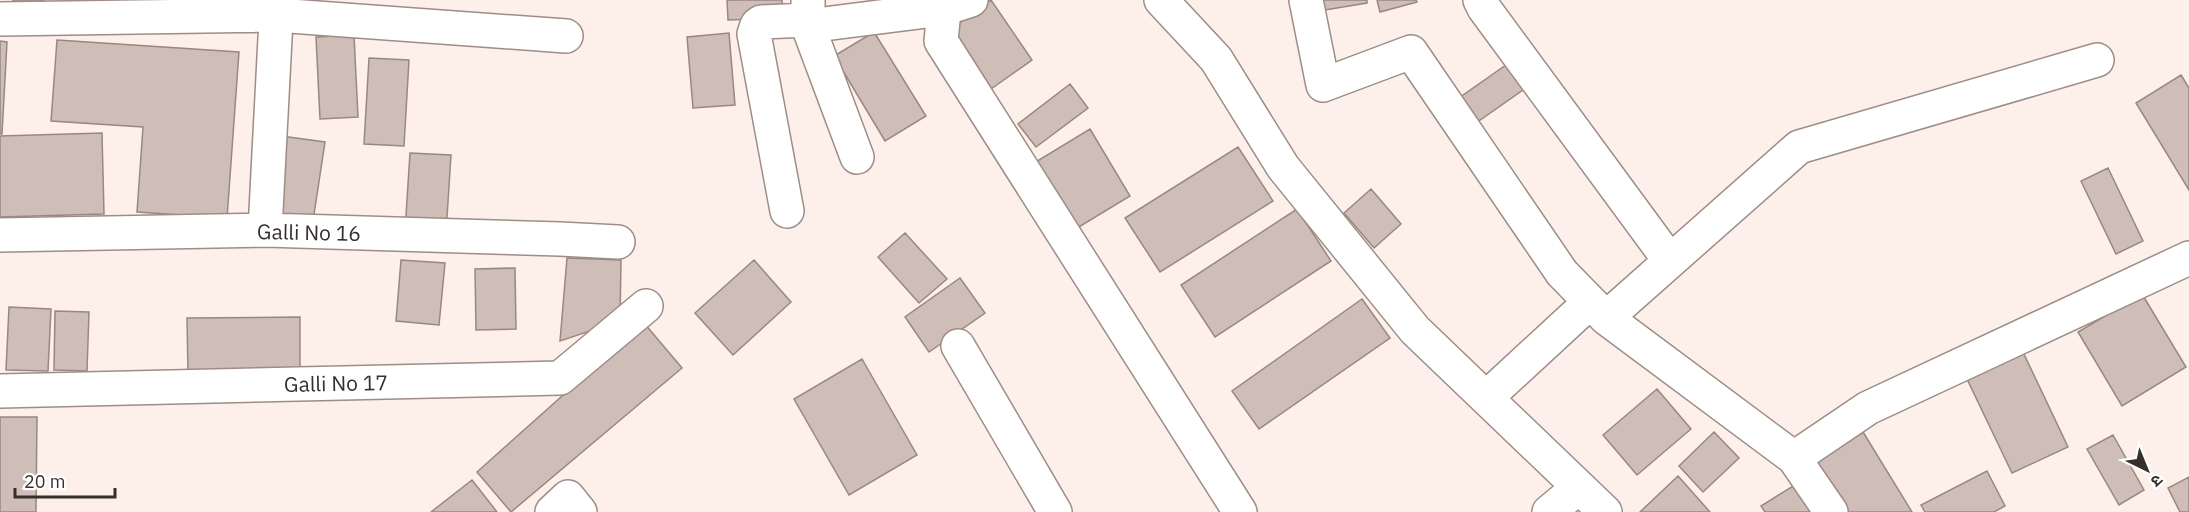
<svg xmlns="http://www.w3.org/2000/svg" width="2189" height="512" viewBox="0 0 2189 512" font-family="'IBM Plex Sans','Noto Sans Devanagari',sans-serif">
  <style>
    .building { fill: #cfbdb7; stroke: #988881; stroke-width: 1.5 }
    .lines { fill: none; stroke-linecap: round; stroke-linejoin: round }
    .street-casing { stroke: #9d8d86; stroke-width: 36 }
    .street { stroke: #fff; stroke-width: 33 }
    .labels { text-anchor: middle; dominant-baseline: central; stroke-width: 5; stroke-linejoin: round; paint-order: stroke }
    .street-label { font-size: 21px; fill: #36302d; stroke: #fff }
  </style>
  <rect width="100%" height="100%" fill="#fdefe9"/>
  <!-- building -->
  <path class="building" d="M13,0H44V2H13Z
    M727,0H782L783,18L728,20Z
    M991,0L1032,60L991,89L950,30Z
    M1311,0H1367V3L1313,12Z
    M1377,0H1416L1417,2L1380,12Z
    M874,32L926,116L885,141L834,56Z
    M729,33L735,105L693,108L687,37Z
    M354,35L358,117L320,119L316,37Z
    M57,40L239,52L227,218L137,212L143,127L51,121Z
    M0,41L7,42L2,134H0Z
    M369,58L409,60L404,146L364,144Z
    M1513,60L1530,85L1476,123L1459,98Z
    M2181,75L2189,88V190L2136,103Z
    M1070,84L1088,108L1036,147L1018,124Z
    M1090,129L1130,196L1074,230L1034,163Z
    M102,133L104,214L0,217V136Z
    M281,136L325,142L313,221L269,215Z
    M1238,147L1273,201L1160,272L1125,218Z
    M410,153L451,155L446,233L405,231Z
    M2108,168L2143,241L2116,254L2081,181Z
    M1371,189L1401,224L1374,248L1344,213Z
    M1297,209L1331,261L1215,337L1181,285Z
    M905,233L947,279L919,303L878,257Z
    M567,258L621,260L620,321L560,341Z
    M401,260L445,263L439,325L396,321Z
    M754,260L791,302L733,355L695,313Z
    M515,268L516,329L476,330L475,269Z
    M960,278L985,313L929,352L905,317Z
    M2142,294L2186,367L2122,406L2078,332Z
    M1362,299L1390,338L1259,429L1232,391Z
    M9,307L51,309L48,371L6,370Z
    M55,311L89,312L87,371L54,370Z
    M300,317V372L188,373L187,318Z
    M644,323L682,368L511,512L477,472Z
    M2023,352L2068,447L2012,473L1967,379Z
    M862,359L917,455L849,495L794,399Z
    M1657,389L1691,429L1637,475L1603,435Z
    M0,417H37L36,512H0Z
    M1714,432L1739,458L1703,492L1679,466Z
    M1863,432L1912,512H1837L1809,467Z
    M2113,435L2144,490L2119,505L2087,449Z
    M1987,471L2005,506L1994,512H1925L1921,505Z
    M1678,476L1710,512H1640Z
    M2189,477V512H2180L2168,488Z
    M472,480L497,512H431Z
    M1803,480L1823,512H1765L1761,506Z"/>
  <g class="lines">
    <defs>
      <path id="street" d="M808,0V26L857,157
        M945,0L941,41L1240,512
        M1161,0L1216,59L1283,167L1415,330L1605,512
        M1306,0L1323,85L1411,52L1562,273L1606,318L1794,458L1868,408L2189,258
        M1480,0L1484,8L1670,261
        M0,19L276,15L566,36
        M808,26L943,9L971,0
        M787,211L754,34L757,25L761,22L808,20
        M265,230L277,0
        M0,235L265,230L560,239L618,242
        M1606,318L1799,147L2097,60
        M958,346L1055,512
        M0,391L560,378L646,306
        M1486,398L1590,302
        M1794,458L1831,512
        M552,512L568,497L580,512
        M1549,512L1579,487"/>
    </defs>
    <!-- street casing -->
    <use href="#street" class="street-casing"/>
    <!-- street -->
    <use href="#street" class="street"/>
  </g>
  <g class="labels">
    <!-- street labels -->
    <g class="street-label">
      <text transform="translate(309 232) rotate(1)">Galli No 16</text>
      <text transform="translate(336 383) rotate(-1)">Galli No 17</text>
    </g>
  </g>
  <!-- north arrow -->
  <g transform="translate(2147 470) rotate(137)" stroke="#ffffff" stroke-width="4.5" paint-order="stroke">
  <path d="M0-4.5L10 22L0 15L-10 22Z" fill="#36302d"/>
  <text y="-9" font-size="16" font-weight="bold" text-anchor="middle" fill="#36302d">उ</text>
  </g>
  <!-- scale -->
  <path d="M15 488v9h100v-9" fill="none" stroke="#36302d" stroke-width="3"/>
  <text x="24" y="488" font-size="18" fill="#36302d" stroke="#ffffff" stroke-width="4.5" paint-order="stroke">20 m</text>
</svg>
